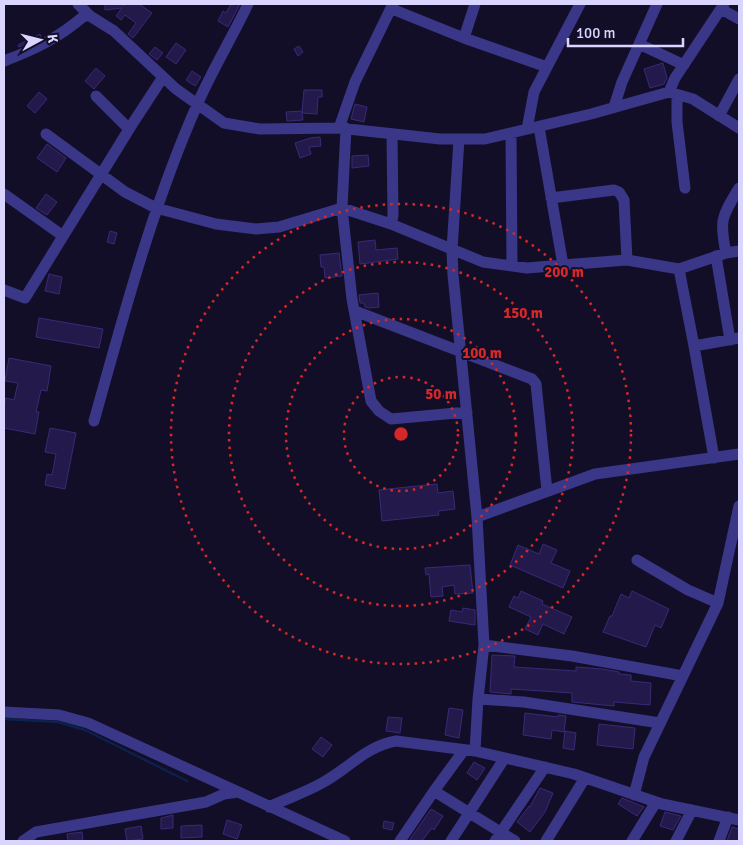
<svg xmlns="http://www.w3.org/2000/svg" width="743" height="845" viewBox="0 0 743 845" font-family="Signika,sans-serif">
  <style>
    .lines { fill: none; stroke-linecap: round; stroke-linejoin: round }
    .stream { stroke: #0a224c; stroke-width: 2.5 }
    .building { fill: #23194a; stroke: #392a77 }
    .minor { stroke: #3a3789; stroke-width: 11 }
    .ring { fill: none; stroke: #d62828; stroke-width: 2.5; stroke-dasharray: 2.5 5 }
    .centre { fill: #d62828; stroke: #130e28; stroke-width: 2.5 }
    .ring-label { font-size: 15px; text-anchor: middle; font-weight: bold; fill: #d62828; stroke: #130e28; stroke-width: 4; stroke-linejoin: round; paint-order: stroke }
  </style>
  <rect width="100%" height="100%" fill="#130e28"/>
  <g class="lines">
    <!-- stream -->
    <path class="stream" d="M4,719L58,722L85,730L187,781"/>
  </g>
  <!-- building -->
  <path class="building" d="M105,4H123V6L125,4H139L152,13L133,38L128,34L136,23L125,15L121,20L116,16L122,8L105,10Z
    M231,4H240L228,27L218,21L223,11L226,13Z
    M40,34L41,37L19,47L18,45Z
    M176,43L186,50L176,64L166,57Z
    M299,46L303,52L298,56L294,49Z
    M155,47L163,53L157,60L149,54Z
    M663,63L667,78L664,84L650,88L644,69Z
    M96,68L105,76L94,89L85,81Z
    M192,71L201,77L195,86L186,80Z
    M304,90H322V97H318L317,114L302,113L303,120L287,121L286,112L302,111V113Z
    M39,92L47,99L35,113L27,106Z
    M355,104L367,107L364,122L351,119Z
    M320,137L321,146L309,147L311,154L300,158L295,143L310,138Z
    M47,144L66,158L57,172L37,158Z
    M368,155L369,166L352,168V156Z
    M46,194L57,202L47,215L36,208Z
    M110,231L117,233L114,244L107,242Z
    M375,240L376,250L397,248L398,259L360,264L358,242Z
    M339,253L342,276L325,278L324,267H321L320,255Z
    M49,274L62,277L59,294L45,291Z
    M378,293L379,307L369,308L365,307L364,303H360L359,295Z
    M39,318L103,329L99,348L36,337Z
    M9,358L51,366L47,391L41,390L36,412H39L35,434L4,428V404L6,398L14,400L18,383L5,381Z
    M50,428L76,433L65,489L45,485L47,474L52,475L56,454L45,452Z
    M437,484L438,493L453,491L455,509L438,511L439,515L382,521L379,490Z
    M543,544L557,550L551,563L570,571L563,588L510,565L518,545L539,554Z
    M470,565L473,593L455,594L454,585L442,587L443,596L431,597L429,574L426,575L425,568Z
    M521,591L543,601L542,604L572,617L564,634L543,624L538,635L525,629L531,617L509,607L514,596L518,598Z
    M632,591L669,609L661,628L655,625L646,647L603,632L610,616H612L621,594L629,598Z
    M463,608L475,610V625L449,621L451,610L462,612Z
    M492,655L515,656L514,667L576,671V667L602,669L619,672V674L631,675V681L651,683L650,705L614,702V706L583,703L572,702V693L511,689V694L490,692Z
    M449,708L463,710L459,738L445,735Z
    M525,713L558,717V715L566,716L564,732L552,730L551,739L523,735Z
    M388,717L402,718L400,733L386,731Z
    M599,724L635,728L633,749L597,745Z
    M565,731L576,733L574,750L563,748Z
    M321,737L332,745L323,757L312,749Z
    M474,762L485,768L477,780L467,773Z
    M540,788L553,793L545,812L530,832L517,822L529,806L530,807Z
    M622,798L644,807L637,816L618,804Z
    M431,809L443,816L434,830L432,828L422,841H409Z
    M665,812L681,816L673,830L660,826Z
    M173,815V828L161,829V818Z
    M227,820L242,825L237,839L223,834Z
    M384,821L394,823L392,830L383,828Z
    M202,825V837L181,838V826Z
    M141,826L143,839L127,841L125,829Z
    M732,827L739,829V841H727Z
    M82,832L83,841H68L67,834Z"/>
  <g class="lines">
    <!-- minor -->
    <path class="minor" d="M78,4L90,16L114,31L176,89L224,123L260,129L339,128L440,139H485L591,114L669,92L693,99L739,128
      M392,9L464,38L547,67
      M721,9L739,19
      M464,38L475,4
      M639,44L684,65
      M4,61C36,49 58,38 84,16H90
      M669,92L675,78L724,4
      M677,95V122L685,188
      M96,96L129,129
      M614,107L622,82L657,4
      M719,116L739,79
      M539,127L563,265L627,260L679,269L726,253L739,251
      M339,128L355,82L393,4
      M346,128L342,208L352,299L371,401L379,411L391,419L467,412
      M527,129L534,92L580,4
      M511,133L512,266
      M46,134L125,192L156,208L216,224L256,229L279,227L342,208L391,224L483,262L527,268L563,265
      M459,139L452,250L453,275L477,517L484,645L478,699L475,751
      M4,194L63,236
      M551,198L614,190L619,192L624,200L627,260
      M391,224L393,216L392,134
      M726,253C719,219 722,217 739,188
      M716,256L730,340
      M679,269L694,346L739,338
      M4,290L25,298L131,126L163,77
      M355,311L532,379L536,384L547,491
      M694,346L714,458
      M94,421C124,314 152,207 197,105C212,70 232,38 248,4
      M477,517L595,474L739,454
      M637,560L688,590L718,603
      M484,645L572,656L683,676
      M478,699L524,702L660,723
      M4,712L59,715L88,723L345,841
      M434,791L515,841
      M634,795L644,757L718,603L739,506
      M269,807C286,799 306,792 322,783C348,769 366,746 396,741L475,751L574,774L662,804L739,820
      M23,841L36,832L206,802L224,794L238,792
      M400,841L434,791L464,750
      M451,841L504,759
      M495,841L545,767
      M546,841L585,778
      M632,841L656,802
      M676,841L692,810
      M719,841L728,817"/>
  </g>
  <!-- distance rings -->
  <g class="ring">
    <circle cx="401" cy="434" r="57"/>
    <circle cx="401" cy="434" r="115"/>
    <circle cx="401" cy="434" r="172"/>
    <circle cx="401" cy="434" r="230"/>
  </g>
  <circle cx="401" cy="434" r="8" class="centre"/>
  <g class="ring-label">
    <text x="564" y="277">200 m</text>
    <text x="523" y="318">150 m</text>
    <text x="482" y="358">100 m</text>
    <text x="441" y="399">50 m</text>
  </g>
  <!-- border -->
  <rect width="743" height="845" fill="none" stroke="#dad5ff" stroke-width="10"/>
  <!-- north arrow -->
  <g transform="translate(40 40) rotate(83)" stroke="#130e28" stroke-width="4" paint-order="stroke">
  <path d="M0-4L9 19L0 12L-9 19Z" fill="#dad5ff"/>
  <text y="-8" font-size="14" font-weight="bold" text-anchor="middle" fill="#dad5ff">K</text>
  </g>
  <!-- scale -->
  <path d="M568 38v8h115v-8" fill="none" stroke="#dad5ff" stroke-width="2.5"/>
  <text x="576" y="38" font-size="15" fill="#dad5ff" stroke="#130e28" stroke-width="4" paint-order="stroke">100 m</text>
</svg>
